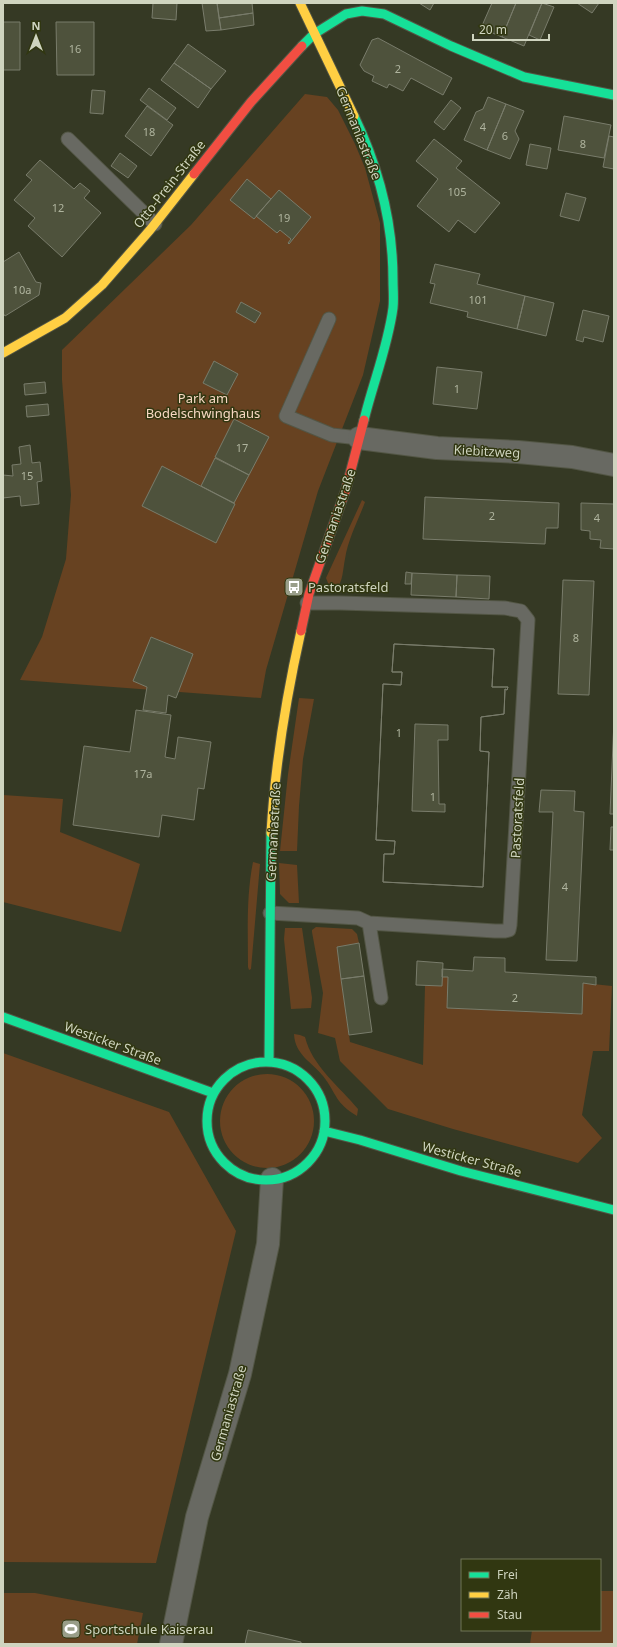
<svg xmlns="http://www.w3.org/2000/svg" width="617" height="1647" viewBox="0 0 617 1647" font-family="'Noto Sans',sans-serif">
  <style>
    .green { fill: #674221 }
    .building { fill: #4e523c; stroke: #797c6b; fill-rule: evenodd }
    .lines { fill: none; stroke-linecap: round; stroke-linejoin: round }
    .lane-casing { stroke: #535645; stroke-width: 15 }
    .street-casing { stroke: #535645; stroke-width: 24 }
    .fast-casing { stroke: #535645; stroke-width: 11 }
    .slow-casing { stroke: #535645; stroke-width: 11 }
    .jam-casing { stroke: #535645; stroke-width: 11 }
    .lane { stroke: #686962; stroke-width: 13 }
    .street { stroke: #686962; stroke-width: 22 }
    .fast { stroke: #16e098; stroke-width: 9 }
    .slow { stroke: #ffcf43; stroke-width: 9 }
    .jam { stroke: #f24e42; stroke-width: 9 }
    .labels { text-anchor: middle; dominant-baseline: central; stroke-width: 3; stroke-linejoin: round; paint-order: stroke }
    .number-label { font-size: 11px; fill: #afb49e }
    .street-label { font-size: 13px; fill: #cfd4bf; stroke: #313711 }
    .park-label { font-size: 13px; fill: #f8d8c2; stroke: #313711 }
    .poi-label { font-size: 13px; fill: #cfd4bf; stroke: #313711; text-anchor: start }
  </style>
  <rect width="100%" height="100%" fill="#353924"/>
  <!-- green -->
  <path class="green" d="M305,94L327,97L338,110L355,144L365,168L380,223V301L363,375L318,491L266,670L261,698L20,680L42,637L66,559L71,495L62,380V350L191,225Z
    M362,500L365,502C358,521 348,539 345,559C343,568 343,583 336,589L328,583L326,578Z
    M299,698L314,699L303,759L299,806L297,851H280L288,774Z
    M3,795L63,799L60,832L140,864L121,932L3,902Z
    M253,862L260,864L251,969L249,970L248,967C248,933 246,897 253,862Z
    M279,863L297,865L299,903H289L280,894Z
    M316,927L352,929L357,934L359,943L337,947L350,1042L423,1065L425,986H441L442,977H448L447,1008L582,1014L583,983L612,986L609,1051H593L582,1115L602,1138L578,1163L453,1129L388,1109L340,1061L335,1038L318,1033L323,993L312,932V930Z
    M285,928H302L312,998L311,1008L291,1009L284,939Z
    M294,1034L300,1035L305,1037C312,1066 340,1087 358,1109L357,1116C335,1103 337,1094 323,1076C312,1062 295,1055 294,1034Z
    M3,1053L169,1112L236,1231L156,1563L3,1562Z
    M220 1121a47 47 0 1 1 94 0a47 47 0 1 1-94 0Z
    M600,1591H614V1644H530L532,1630H600Z
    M3,1593H35L143,1613L137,1644H3Z"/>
  <!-- building -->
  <path class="building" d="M153,3H177L176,20L152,18Z
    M202,3H217L221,30L206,31Z
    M217,3H252L253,13L219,18Z
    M419,3H434L430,10Z
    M492,3H516L502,37L481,28Z
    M516,3H542L524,46L502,37Z
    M542,3L554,7L540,40L529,35Z
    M577,3H599L592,13Z
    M253,13L254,25L221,30L219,18Z
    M3,22H20V70H3Z
    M56,22H94V75H57Z
    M378,38L452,78L443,95L411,78L403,91L389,84L387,88L372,81L374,76L364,71L360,65L372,40Z
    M188,44L226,71L211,89L174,63Z
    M174,63L211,89L198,108L161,80Z
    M149,88L176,108L167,120L140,100Z
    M92,90L105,91L103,114L90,113Z
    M488,97L506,104L487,150L464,140L476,112L483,109Z
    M451,100L461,108L444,130L434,122Z
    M506,104L524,111L515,131L519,139L510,159L487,150Z
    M147,106L173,125L151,156L125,136Z
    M564,116L611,125L604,158L558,150Z
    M609,136L614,137V169L603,167Z
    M434,139L462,161L456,168L500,203L475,233L458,220L449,232L417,206L438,179L416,161Z
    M530,144L551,148L547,169L526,165Z
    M120,153L137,166L128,178L111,166Z
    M40,160L74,189L80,183L90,191L84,198L101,213L62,257L28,226L35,218L14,200L32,180L26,175Z
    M247,179L271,199L254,219L230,200Z
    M279,190L311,217L289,244L288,243L291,239L280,230L277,233L256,216Z
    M566,193L586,198L579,221L560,216Z
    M19,252L36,282L41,283L39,295L5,316L3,313V262Z
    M435,264L480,274L477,284L525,296L517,329L467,317L468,312L430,303L435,284L430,283Z
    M525,296L554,303L546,336L517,329Z
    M241,302L261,313L255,323L236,312Z
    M583,310L609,316L603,342L584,337L583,342L576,340Z
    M214,361L238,374L227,395L203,383Z
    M437,367L482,372L477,409L433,404Z
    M45,382L46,393L25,395L24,384Z
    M48,404L49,415L27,417L26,406Z
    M234,419L269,437L249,475L215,457Z
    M30,445L32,463L40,462L42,481L37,482L39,504L21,506L20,496L3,498V475L13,476L12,465L21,464L19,447Z
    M215,458L249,475L234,503L201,486Z
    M162,466L235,504L216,543L142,506Z
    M425,497L559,503L558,528H546L545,544L423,539Z
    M581,503L614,504V549L600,548L601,540L590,539V531L581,530Z
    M406,572L412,573L411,584H405Z
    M412,573L457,575L456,597L411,595Z
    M457,575L490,576L489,599L456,597Z
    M563,580L594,581L589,695L558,694Z
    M151,637L193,654L176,698L168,695L166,713L143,710L147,687L133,681Z
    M394,644L494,649L492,687H508L507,690L505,689L504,714L481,717L480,751L489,752L483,887L383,882L384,854H394L395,841L376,840L383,684L401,685L402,672H392ZM415,724L448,725V740H438L439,804H445V812L412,811Z
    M394,644L494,649L492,687H508L507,690L505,689L504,714L481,717L480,751L489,752L483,887L383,882L384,854H394L395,841L376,840L383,684L401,685L402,672H392Z
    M136,710L171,715L165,757L175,759L178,737L211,742L204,789L198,788L194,820L162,815L159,837L73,825L84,746L130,752Z
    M614,720V814H610Z
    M541,790L575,791L574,811L584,812L577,961L546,960L553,812H539Z
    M611,827H614V850H610Z
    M359,943L364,976L341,979L337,947Z
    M474,957L505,958V972L596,977V985L583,983L582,1014L447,1008L448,977H442V969L473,971Z
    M417,961L443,963L442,986L416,985Z
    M364,976L372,1032L349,1035L341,979Z
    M248,1630L301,1642V1644H245Z"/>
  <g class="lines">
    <defs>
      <path id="lane" d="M68,139L155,224
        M329,319L286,416L332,435L359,438
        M270,913L358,918L369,923L495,931H505L509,930L510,925L528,620L521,611L505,608L340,603H307
        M369,923L381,998"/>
      <path id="street" d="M359,438L437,448L518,452L572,457L614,465
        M171,1644L197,1517L240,1374L268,1244L272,1179"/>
      <path id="fast" d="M302,46L314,34L346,14L362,11L384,14L451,46L524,77L614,95
        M354,116C379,168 393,223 393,280C393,289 394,299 393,308C388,346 373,383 364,420
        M3,1017L213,1093
        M269,1062L271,833
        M207 1121a59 59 0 1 1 118 0a59 59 0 1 1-118 0Z
        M324,1131L360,1140L461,1171L614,1210"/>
      <path id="slow" d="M300,3L354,116
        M3,353L65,318L102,285L150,230L194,174
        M271,833C275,765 286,698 301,631"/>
      <path id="jam" d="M194,174L251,102L302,46
        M301,631L309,594L346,489L364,420"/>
    </defs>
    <!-- lane casing -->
    <use href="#lane" class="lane-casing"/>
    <!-- street casing -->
    <use href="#street" class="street-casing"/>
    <!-- fast casing -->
    <use href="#fast" class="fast-casing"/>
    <!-- slow casing -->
    <use href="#slow" class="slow-casing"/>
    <!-- jam casing -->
    <use href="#jam" class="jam-casing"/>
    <!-- lane -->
    <use href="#lane" class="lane"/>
    <!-- street -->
    <use href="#street" class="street"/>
    <!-- fast -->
    <use href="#fast" class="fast"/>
    <!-- slow -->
    <use href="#slow" class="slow"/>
    <!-- jam -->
    <use href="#jam" class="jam"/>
  </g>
  <!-- icons -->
  <defs>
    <symbol id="bus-square" viewBox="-11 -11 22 22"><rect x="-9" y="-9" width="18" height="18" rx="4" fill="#999e89" stroke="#313711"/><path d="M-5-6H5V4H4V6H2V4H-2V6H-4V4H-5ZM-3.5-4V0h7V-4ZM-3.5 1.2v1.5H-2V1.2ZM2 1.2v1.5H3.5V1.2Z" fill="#fff"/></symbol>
    <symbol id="stadium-square" viewBox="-11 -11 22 22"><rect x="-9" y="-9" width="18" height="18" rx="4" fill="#999e89" stroke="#313711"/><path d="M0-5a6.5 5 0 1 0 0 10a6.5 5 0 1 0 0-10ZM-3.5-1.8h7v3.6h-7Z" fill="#fff"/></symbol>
  </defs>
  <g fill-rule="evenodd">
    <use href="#bus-square" x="283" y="576" width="22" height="22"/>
    <use href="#stadium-square" x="60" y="1618" width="22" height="22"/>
  </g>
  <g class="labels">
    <!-- number labels -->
    <g class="number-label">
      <text x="75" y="48">16</text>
      <text x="398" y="68">2</text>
      <text x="483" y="126">4</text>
      <text x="149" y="131">18</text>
      <text x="505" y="135">6</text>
      <text x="583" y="143">8</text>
      <text x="457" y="191">105</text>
      <text x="58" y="207">12</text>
      <text x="284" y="217">19</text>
      <text x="22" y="289">10a</text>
      <text x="478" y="299">101</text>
      <text x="457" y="388">1</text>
      <text x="242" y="447">17</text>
      <text x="27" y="475">15</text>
      <text x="492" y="515">2</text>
      <text x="597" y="517">4</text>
      <text x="576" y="637">8</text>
      <text x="399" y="732">1</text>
      <text x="143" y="773">17a</text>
      <text x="433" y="796">1</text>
      <text x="565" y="886">4</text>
      <text x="515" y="997">2</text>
    </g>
    <!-- street labels -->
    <g class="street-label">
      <text transform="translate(359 133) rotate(68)">Germaniastraße</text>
      <text transform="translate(169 184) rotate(-52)">Otto-Prein-Straße</text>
      <text transform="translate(487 451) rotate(3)">Kiebitzweg</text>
      <text transform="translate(335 516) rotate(-71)">Germaniastraße</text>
      <text transform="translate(517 818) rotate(-87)">Pastoratsfeld</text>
      <text transform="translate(273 832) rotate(-87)">Germaniastraße</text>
      <text transform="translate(113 1043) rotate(20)">Westicker Straße</text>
      <text transform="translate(472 1159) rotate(15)">Westicker Straße</text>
      <text transform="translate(228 1413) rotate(-74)">Germaniastraße</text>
    </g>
    <!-- park labels -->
    <g class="park-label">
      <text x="203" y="398">Park am<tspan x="203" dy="15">Bodelschwinghaus</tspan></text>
    </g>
    <!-- poi labels -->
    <g class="poi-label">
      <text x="308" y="587">Pastoratsfeld</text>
      <text x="85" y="1629">Sportschule Kaiserau</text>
    </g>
  </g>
  <!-- border -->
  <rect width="617" height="1647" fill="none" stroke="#cfd4bf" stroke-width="8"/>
  <!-- legend -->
  <rect x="461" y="1559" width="140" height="72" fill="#313711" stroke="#707657"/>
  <rect x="469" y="1572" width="20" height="6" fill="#16e098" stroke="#707657"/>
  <text x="497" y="1579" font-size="12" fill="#cfd4bf">Frei</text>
  <rect x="469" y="1592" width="20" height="6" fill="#ffcf43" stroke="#707657"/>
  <text x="497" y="1599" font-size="12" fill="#cfd4bf">Zäh</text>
  <rect x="469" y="1612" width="20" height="6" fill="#f24e42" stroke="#707657"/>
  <text x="497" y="1619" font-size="12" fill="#cfd4bf">Stau</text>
  <!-- north arrow -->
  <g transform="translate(36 36)" stroke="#313711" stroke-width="3" paint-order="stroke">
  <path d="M0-3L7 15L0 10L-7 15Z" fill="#cfd4bf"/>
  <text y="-6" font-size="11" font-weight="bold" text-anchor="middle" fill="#cfd4bf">N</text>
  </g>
  <!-- scale -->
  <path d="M473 34v6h76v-6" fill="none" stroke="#cfd4bf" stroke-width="2"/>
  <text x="479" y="34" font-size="12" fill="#cfd4bf" stroke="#313711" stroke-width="3" paint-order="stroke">20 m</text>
</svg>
